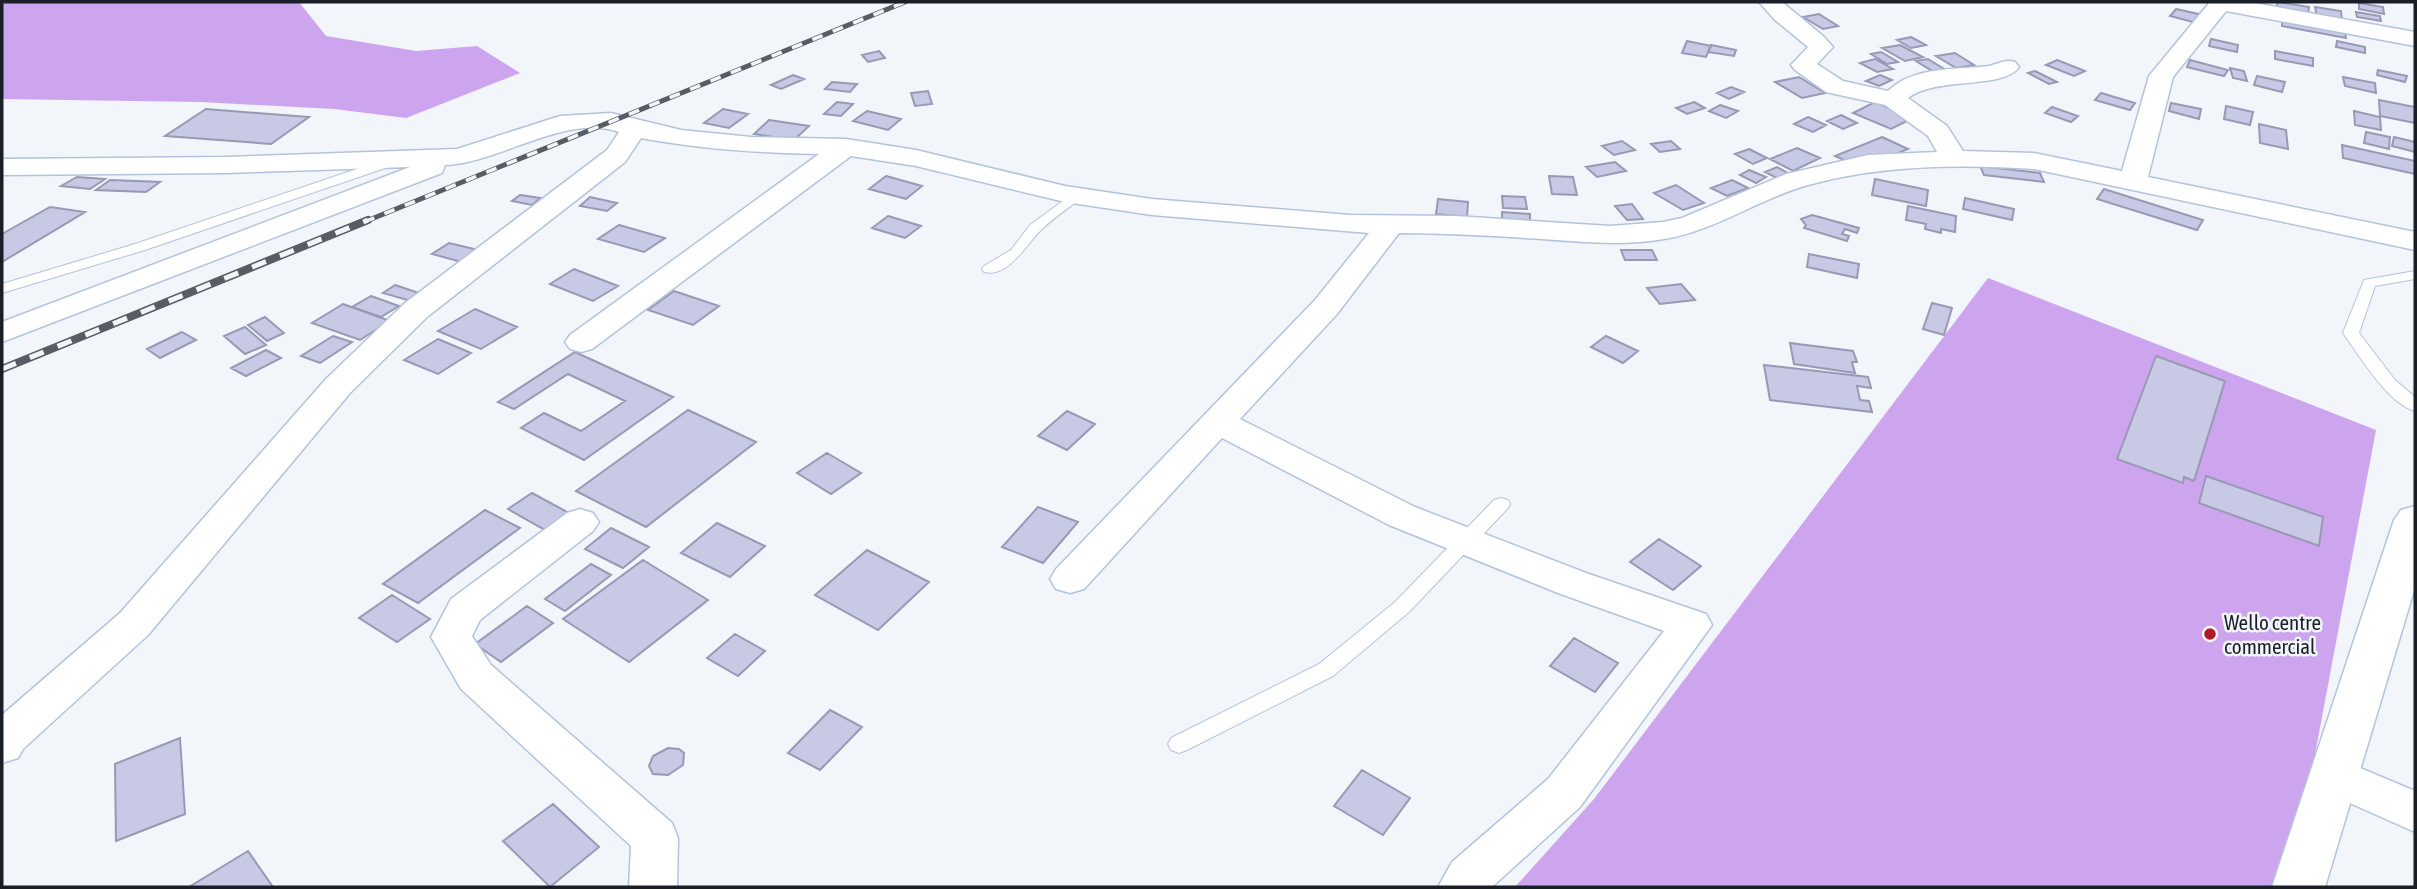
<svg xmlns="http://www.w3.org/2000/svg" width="2417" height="889" viewBox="0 0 2417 889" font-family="'Asap Condensed',sans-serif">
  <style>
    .forest { fill: #cda5ee }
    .building { fill: #c8c9e5; stroke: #9899b4; stroke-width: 2 }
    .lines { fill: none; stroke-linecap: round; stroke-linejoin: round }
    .lane-casing { stroke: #b3c3dc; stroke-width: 2 }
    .street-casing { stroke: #b3c3dc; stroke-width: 3 }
    .primary-casing { stroke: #b3c3dc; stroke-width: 3 }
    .lane { fill: #fff; fill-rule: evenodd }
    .street { fill: #fff; fill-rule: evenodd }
    .primary { fill: #fff; fill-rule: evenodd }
    .rail-far1-casing { stroke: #585d65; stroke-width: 5 }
    .rail-casing { stroke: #585d65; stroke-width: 8 }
    .rail-far1 { stroke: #f2f5fa; stroke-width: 3.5; stroke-dasharray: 11; stroke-linecap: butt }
    .rail { stroke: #f2f5fa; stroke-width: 5; stroke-dasharray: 15; stroke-linecap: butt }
    .poi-dot { fill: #ae1b27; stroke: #f2f5fa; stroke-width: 2.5 }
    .labels { text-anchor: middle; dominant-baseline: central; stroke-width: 5; stroke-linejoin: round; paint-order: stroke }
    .poi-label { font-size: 21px; fill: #191e27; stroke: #f2f5fa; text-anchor: start }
  </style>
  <rect width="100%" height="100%" fill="#f2f5fa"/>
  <!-- forest -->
  <path class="forest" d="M2,2H299L326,36L416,51L477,46L520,73L406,118L334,109L201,102L2,99Z
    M1988,278L2376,430L2290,887H1515L1594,799Z"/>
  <!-- building -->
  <path class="building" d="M2278,2L2309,7L2308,15L2276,9Z
    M2359,3L2383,7L2384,14L2359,9Z
    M2315,7L2341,11L2342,20L2317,16Z
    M2176,9L2203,15L2197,23L2170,16Z
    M2356,12L2380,16L2381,21L2357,17Z
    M1819,14L1838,26L1823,29L1803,17Z
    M2282,20L2345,32L2346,38L2282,26Z
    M1911,37L1926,45L1911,48L1897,40Z
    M2211,39L2238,45L2237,52L2209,46Z
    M1687,41L1711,46L1706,57L1682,53Z
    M2337,41L2365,47V53L2336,47Z
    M1711,45L1736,50L1734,56L1708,52Z
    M1900,45L1923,57L1905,61L1882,48Z
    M879,51L885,58L868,62L862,55Z
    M2275,51L2313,58V66L2275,59Z
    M1881,52L1898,62L1887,64L1871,54Z
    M1955,53L1974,65L1956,68L1936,56Z
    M1875,59L1893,69L1877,72L1860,63Z
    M1928,59L1949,72L1937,74L1916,61Z
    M2057,60L2085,71L2074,76L2046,65Z
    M2190,60L2228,70L2224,76L2187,67Z
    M2230,68L2244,71L2247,81L2233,78Z
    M2378,70L2407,76L2405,82L2377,75Z
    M2035,71L2057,82L2049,84L2028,73Z
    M793,75L804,79L781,89L771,85Z
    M1880,75L1892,80L1879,86L1866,81Z
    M2257,76L2285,82L2282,92L2254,85Z
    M1799,77L1825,93L1802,98L1775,82Z
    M2343,77L2375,83L2376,93L2345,86Z
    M832,82L857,84L850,92L825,89Z
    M1731,87L1744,92L1729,99L1717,93Z
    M928,91L932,104L915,106L911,93Z
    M2101,93L2135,103L2130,110L2095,100Z
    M2379,100L2415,107V123L2380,116Z
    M837,102L853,104L841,116L824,114Z
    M1694,102L1705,108L1687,114L1676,108Z
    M1875,102L1913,118L1891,129L1853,113Z
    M2171,103L2201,109L2199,119L2169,111Z
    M1720,105L1738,111L1726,118L1709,111Z
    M2226,106L2253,112L2250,125L2224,119Z
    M2052,107L2078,116L2071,122L2045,113Z
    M206,109L309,117L271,144L165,136Z
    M723,109L748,114L729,128L704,123Z
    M867,111L901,119L888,130L853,121Z
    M2354,111L2380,117L2381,130L2355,125Z
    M1841,115L1857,123L1843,129L1827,121Z
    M1808,117L1826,125L1813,132L1794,124Z
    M769,120L809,126L794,140L754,134Z
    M2259,124L2286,130L2288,149L2260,143Z
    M2366,132L2390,137L2389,149L2364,143Z
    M1882,137L1908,149L1879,161L1848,162L1835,156Z
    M2394,137L2415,142V152L2392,146Z
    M1622,141L1635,150L1614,155L1602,146Z
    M1671,141L1680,149L1660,152L1651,144Z
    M2342,145L2415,161V174L2343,158Z
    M1797,148L1820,158L1793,171L1770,159Z
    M1749,149L1767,158L1753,164L1735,154Z
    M1615,162L1626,171L1597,177L1586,167Z
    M1980,166L2040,173L2044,182L1984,175Z
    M1777,167L1793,176L1781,180L1765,172Z
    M1749,170L1766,177L1756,183L1740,175Z
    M886,176L922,186L906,199L869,189Z
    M1549,176L1573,177L1577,195L1552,194Z
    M77,177L105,179L90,189L61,186Z
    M1875,179L1928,190L1926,206L1872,195Z
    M110,180L160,182L146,192L96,190Z
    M1732,180L1748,188L1727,196L1711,188Z
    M1676,185L1704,203L1683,210L1654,193Z
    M2104,189L2203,220L2197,230L2097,199Z
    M520,195L540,198L532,205L512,201Z
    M1502,196L1525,197L1527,209L1503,208Z
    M590,197L617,203L607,211L580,206Z
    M1965,198L2014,209L2012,220L1963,209Z
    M1438,199L1468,202L1467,217L1436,214Z
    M1632,204L1643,219L1627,220L1615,206Z
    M1908,206L1956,216L1955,232L1941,229V233L1925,229L1926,224L1906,220Z
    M50,207L85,212L2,262V234Z
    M1502,212L1530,214V226L1502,224Z
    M1812,215L1859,228L1857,233L1845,229L1842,234L1849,236L1847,241L1804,228L1806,225L1801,219Z
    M888,216L921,226L905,238L872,228Z
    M619,225L665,238L644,252L598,239Z
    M449,243L478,250L461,262L432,254Z
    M1621,250H1652L1657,260H1625Z
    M1809,254L1859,264L1857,278L1807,267Z
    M574,269L618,286L593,301L550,284Z
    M1681,284L1695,300L1660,304L1647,288Z
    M395,285L425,295L414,302L383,293Z
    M674,291L719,306L693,325L648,310Z
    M371,296L399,306L381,317L352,307Z
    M1932,303L1952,308L1944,335L1923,329Z
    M343,304L390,321L360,340L312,323Z
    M475,309L517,327L481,349L438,331Z
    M265,317L284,333L267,341L248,325Z
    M245,327L266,345L245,354L224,336Z
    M182,332L196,340L160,358L147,349Z
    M333,336L352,342L320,363L301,356Z
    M1606,336L1638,351L1623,363L1591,347Z
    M438,339L471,353L438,374L404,360Z
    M1790,343L1853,351L1857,362H1852L1855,373L1794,364Z
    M266,350L281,358L246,376L231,368Z
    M575,352L673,397L584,460L521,428L544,413L581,431L625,401L568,374L514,409L498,402Z
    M2156,356L2225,381L2194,481L2184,477L2183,483L2117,459Z
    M1764,365L1868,377L1871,388L1857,386L1860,400L1869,401L1872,412L1770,400Z
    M688,410L756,442L646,527L576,491Z
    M1067,411L1095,424L1067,450L1038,436Z
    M827,453L861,473L831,494L797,473Z
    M2206,476L2323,517L2319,546L2199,503Z
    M532,493L569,513L545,530L508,509Z
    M1038,507L1078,522L1043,563L1002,547Z
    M485,510L520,528L418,603L383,584Z
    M717,523L765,546L730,577L681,553Z
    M611,528L649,547L623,568L585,549Z
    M1659,539L1701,566L1673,590L1630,562Z
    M867,550L929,582L878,630L815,595Z
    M643,560L708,600L629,662L563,619Z
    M591,564L611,575L565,611L545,599Z
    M392,595L430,619L397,642L359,618Z
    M527,606L553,623L501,662L475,644Z
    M735,634L765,651L738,676L707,658Z
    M1574,638L1618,663L1595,692L1550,666Z
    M830,710L862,727L820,770L788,753Z
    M180,738L185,814L116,841L115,764Z
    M668,748L679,749L684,753L683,765L668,775L653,774L649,766L653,756Z
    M1362,770L1410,798L1383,835L1334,806Z
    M553,804L599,847L550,887L503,841Z
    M248,851L273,887H189Z"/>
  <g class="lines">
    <defs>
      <path id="lane" d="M392,157L397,158V164L145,250L2,293V284L135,244Z
        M1075,192L1082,196L1080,199C1067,209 1052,219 1040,231C1026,245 1008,278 984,272L982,269L984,266L1011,250L1030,225Z
        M2415,271V279L2375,286L2359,333L2395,380L2415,397V411C2388,404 2359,355 2343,333L2364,280Z
        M1501,498L1508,500L1510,504L1508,508L1409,612L1333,676L1187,750L1179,753L1171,750L1168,744L1171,738L1319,664L1395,602L1494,500Z"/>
      <path id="street" d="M1759,2H1782L1823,36L1833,47L1817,64L1843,81L1888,91C1913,66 1956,70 1989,66C1999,64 2004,59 2015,62L2019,67C2003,90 1937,76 1908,98L1947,126L1963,151L2034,153L2122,171L2149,76L2210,2H2249L2415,32V46L2226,11L2173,77L2148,177L2415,232V250L2034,169C1959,164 1881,165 1808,185C1758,199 1715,231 1664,239C1624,246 1582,242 1542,239C1494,236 1447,233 1399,233L1337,314L1240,419L1415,507L1586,573L1706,614L1712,625L1580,807L1492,887H1438L1452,862L1548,779L1664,631L1558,593L1389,525L1222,438L1084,589L1070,593L1056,589L1050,579L1056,569L1315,300L1369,233L1152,215L1065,202L916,166L851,156L592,349L581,352L570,349L565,342L570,335L819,154C759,153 700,149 641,138L625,162L427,317L350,393L148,635L23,749L18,758L2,763V715L120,613L326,379L405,303L607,150L619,132C565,113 500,163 445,165L442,173L2,342V322L410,167L226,173L2,175V159L226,157L457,149L560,116L611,113L681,130L751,137L846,139L916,150L1065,186L1152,199L1350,215L1455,216L1610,226L1663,222L1682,218L1786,174L1868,155L1937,152L1928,136L1885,105L1826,92L1795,70L1791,65L1808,47L1774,19Z
        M580,509L593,513L599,522L593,531L480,620L472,636L491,665L672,823L678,838L677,887H629L631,846L461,689L431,637L451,599L567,513Z
        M2334,757L2415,791V832L2318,789L2312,776L2318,763Z"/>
      <path id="primary" d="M2415,506V587L2325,887H2272L2394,520L2401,510Z"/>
    </defs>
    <!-- lane casing -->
    <use href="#lane" class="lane-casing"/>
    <!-- street casing -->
    <use href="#street" class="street-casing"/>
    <!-- primary casing -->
    <use href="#primary" class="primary-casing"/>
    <!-- lane -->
    <use href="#lane" class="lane"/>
    <!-- street -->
    <use href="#street" class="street"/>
    <!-- primary -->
    <use href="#primary" class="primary"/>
    <defs>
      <path id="rail-far1" d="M364,222L905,2"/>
      <path id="rail" d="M2,369L368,220"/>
    </defs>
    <!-- rail-far1 casing -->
    <use href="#rail-far1" class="rail-far1-casing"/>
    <!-- rail casing -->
    <use href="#rail" class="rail-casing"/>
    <!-- rail-far1 -->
    <use href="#rail-far1" class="rail-far1"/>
    <!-- rail -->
    <use href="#rail" class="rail"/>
  </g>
  <!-- markers -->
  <circle class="poi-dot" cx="2210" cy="634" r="7"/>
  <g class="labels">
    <!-- poi labels -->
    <g class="poi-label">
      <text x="2224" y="622">Wello centre<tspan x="2224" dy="24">commercial</tspan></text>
    </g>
  </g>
  <!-- border -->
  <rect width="2417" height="889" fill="none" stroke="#191e27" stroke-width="7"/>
</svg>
